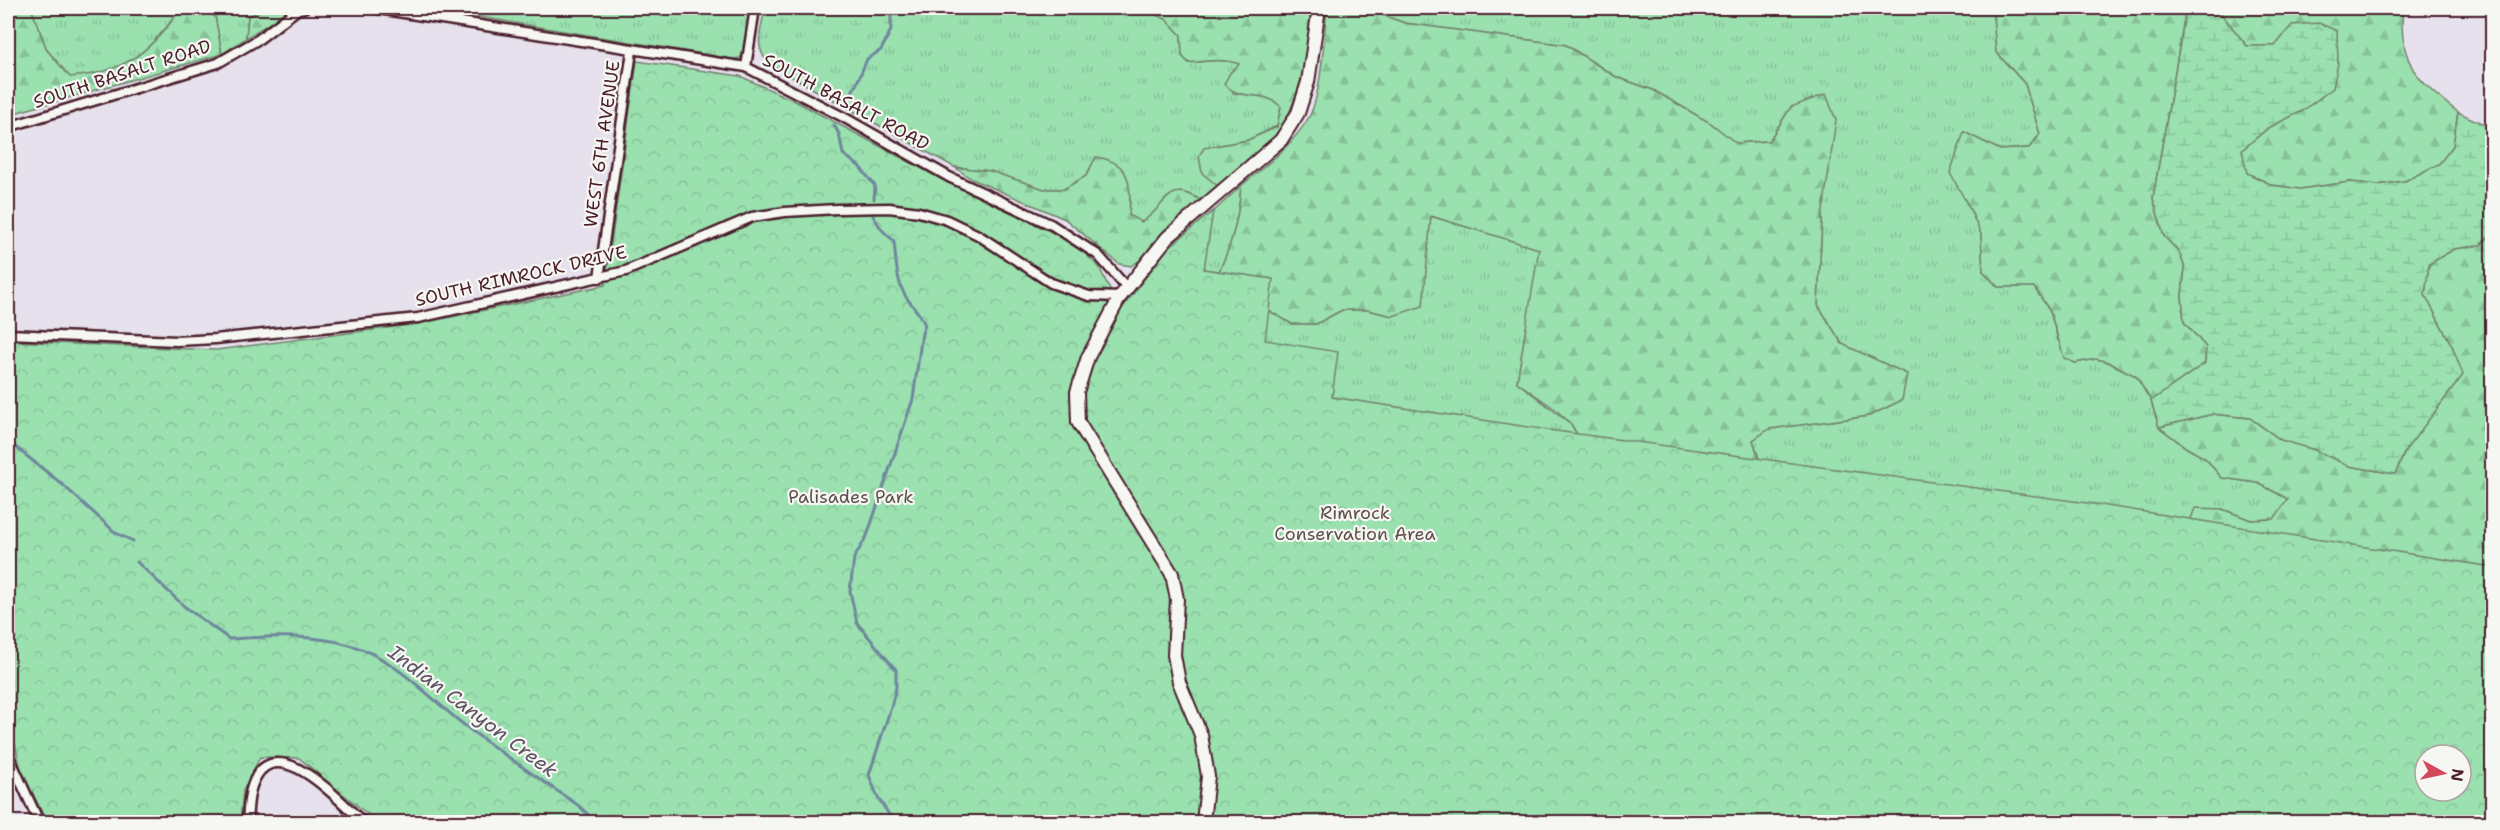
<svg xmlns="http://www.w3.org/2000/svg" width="2500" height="830" viewBox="0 0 2500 830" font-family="'Shantell Sans',sans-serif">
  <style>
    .grass { fill: url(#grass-tufts); stroke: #72806d; stroke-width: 1.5 }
    .forest { fill: url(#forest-firs); stroke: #72806d; stroke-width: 1.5; fill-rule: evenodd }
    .wetland { fill: url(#wetland-marsh); stroke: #72806d; stroke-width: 1.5 }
    .park { fill: url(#park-crowns); stroke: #72806d; stroke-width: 1.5; fill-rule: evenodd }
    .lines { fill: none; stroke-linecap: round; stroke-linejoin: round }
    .stream { stroke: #6f869d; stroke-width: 3 }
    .street-casing { stroke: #4a1f2b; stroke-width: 13 }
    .secondary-casing { stroke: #4a1f2b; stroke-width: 16 }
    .street { stroke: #f6f6f2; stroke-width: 8 }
    .secondary { stroke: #f6f6f2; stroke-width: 12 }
    .labels { text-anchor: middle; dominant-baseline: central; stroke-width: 4.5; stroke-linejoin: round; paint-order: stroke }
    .street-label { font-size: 18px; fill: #4a1f2b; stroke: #f6f6f2 }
    .park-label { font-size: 18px; fill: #5e504c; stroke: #f6f6f2 }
    .water-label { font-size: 20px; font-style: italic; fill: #5d5264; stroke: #f6f6f2 }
  </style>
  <defs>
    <pattern id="grass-tufts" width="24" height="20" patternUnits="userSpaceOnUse" patternTransform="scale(1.5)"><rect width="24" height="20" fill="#9ae1af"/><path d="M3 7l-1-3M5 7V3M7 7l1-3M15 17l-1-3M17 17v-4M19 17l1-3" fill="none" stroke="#86c197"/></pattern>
    <pattern id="forest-firs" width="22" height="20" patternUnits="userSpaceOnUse" patternTransform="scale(1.5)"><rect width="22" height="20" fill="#9ae1af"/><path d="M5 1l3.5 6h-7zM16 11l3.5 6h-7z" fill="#86c197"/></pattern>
    <pattern id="wetland-marsh" width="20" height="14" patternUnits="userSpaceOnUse" patternTransform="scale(1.5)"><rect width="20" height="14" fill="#9ae1af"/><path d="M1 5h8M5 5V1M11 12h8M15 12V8" fill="none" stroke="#86c197"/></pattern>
    <pattern id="park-crowns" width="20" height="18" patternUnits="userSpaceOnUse" patternTransform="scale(1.5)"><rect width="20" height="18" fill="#9ae1af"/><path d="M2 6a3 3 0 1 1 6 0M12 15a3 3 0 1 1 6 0" fill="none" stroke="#86c197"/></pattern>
  </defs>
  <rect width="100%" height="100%" fill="#e6e1ec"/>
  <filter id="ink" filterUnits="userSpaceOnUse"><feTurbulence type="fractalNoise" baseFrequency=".0167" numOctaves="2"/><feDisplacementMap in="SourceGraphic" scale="12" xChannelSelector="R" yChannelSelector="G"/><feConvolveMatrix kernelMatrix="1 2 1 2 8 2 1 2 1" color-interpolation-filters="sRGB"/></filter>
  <g filter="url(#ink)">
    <!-- grass -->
    <path class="grass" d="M31,8H261L259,12L248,16L246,38L222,54L215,16L198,10L177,14C147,55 122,73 70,78L47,50Z
      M424,8H751L744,52L740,58L734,59Z
      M765,8H1140L1166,19L1181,35L1182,56L1189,63C1206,61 1224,58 1240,64L1230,73L1233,93L1273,98L1281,107L1277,126L1248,140L1204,148L1202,172L1219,187L1202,201L1180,192C1163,198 1156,214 1141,223L1129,216L1130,198L1096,157L1086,176L1064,189H1044L990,171L954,167L772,66C752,50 761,30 765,8Z
      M1362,8H2001L1993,15L1996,52L2025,84L2040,134L2029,148L2000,150L1964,132L1969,207L1981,234L1983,271L1998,287H2034L2050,311L2058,340L2075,363L2096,359L2106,361L2136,376L2151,401L2159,427L2187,448L2205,458L2222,478L2258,483L2288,499L2275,519L2251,520L2222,509L2177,556L1473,822L1172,250L1241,186C1238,231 1226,260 1205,300H1251L1292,324H1316L1342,310H1368L1393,316L1430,216L1540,249L1517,382L1571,424L1591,458L1770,494L1753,440L1769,429L1869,416L1902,400L1906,374L1842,344L1818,305L1822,218L1791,107L1769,141L1735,143L1712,124L1653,90L1616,77L1566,45L1405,23Z
      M2182,8H2238L2185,14Z"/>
    <!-- forest -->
    <path class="forest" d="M13,8H31L47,50L70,77C122,73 147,55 177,14L198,10L215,16L222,54L8,115V51Z
      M261,8H293L246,38L248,16L259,12Z
      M1140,8H1313C1306,52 1304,97 1276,134C1261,154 1237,170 1219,187L1202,173L1199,156L1204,148L1248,140L1277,127L1281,107C1263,88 1243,103 1224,84L1230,73L1239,64C1224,58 1205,61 1189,63L1182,56L1181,35L1166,19Z
      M1327,8H1362L1405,23L1566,45L1616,77L1653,90L1712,124L1736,143L1769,141L1791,107L1826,94L1836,120L1822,218L1818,305L1842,344L1907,374L1902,400L1869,416L1769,429L1753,440L1770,494L1591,458L1571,424L1555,409L1517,382L1539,249L1431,216L1423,306L1393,316L1368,310H1342L1316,324H1292L1251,300H1205C1226,260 1238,231 1241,186C1265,166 1293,145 1309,117C1322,93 1324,36 1327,8Z
      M2001,8H2182L2185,14L2153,198L2164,236L2179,252L2185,268L2182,295L2184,322L2206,347L2205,363L2151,401L2136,376L2106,361L2096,359L2075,363L2064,358L2050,311L2034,287H1998L1983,271L1981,234L1969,207L1950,173L1964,132L2000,150L2029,148L2040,134L2025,84L1996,52L1993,14Z
      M2238,8H2403C2397,62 2418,82 2458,112L2453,146L2439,164L2405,181L2378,185L2350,182L2300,189L2272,185L2246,173L2242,150L2268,128L2302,111L2275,46H2247L2218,10Z
      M1096,157C1132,162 1131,185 1129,215L1141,222C1167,208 1166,177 1202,201L1165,229L1140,260L1131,266L1119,264L1065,219L972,179L954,167L990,171L1044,189H1064L1086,176Z
      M2492,234V822L2163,693L2177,556L2195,508L2222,509L2251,520L2274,519L2288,499L2258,483L2222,478L2205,458L2187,448L2159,427L2213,414L2250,418L2281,440L2315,450L2349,466L2395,474L2453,348L2425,295L2429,264L2454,249L2480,245ZM2425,755H2461V791H2425Z"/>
    <!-- wetland -->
    <path class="wetland" d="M2218,10L2247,46H2275L2292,25L2319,23L2337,31L2338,63L2333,88L2302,111L2268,128L2242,150L2247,173L2272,185L2300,189L2350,182L2378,185L2405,181L2439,164L2453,146L2458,112L2492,128V234L2480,245L2454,249L2429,264L2425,295L2453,348L2463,375L2405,451L2395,474L2349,466L2315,450L2281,440L2250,418L2213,414L2159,427L2151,401L2205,363L2206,347L2184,322L2182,295L2185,268L2179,252L2164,236L2153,198L2185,14Z"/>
    <!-- park -->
    <path class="park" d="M637,61L740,76L797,102L945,181L1074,243L1099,267L1120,311L1167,249L1213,211L1204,269L1273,279L1265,340L1338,352L1332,397L1541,429L2095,504L2492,567V822H377L299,758L260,757L243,791L240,822H47L21,770L8,713V341L216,350L418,324L605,285ZM2425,755H2461V791H2425Z"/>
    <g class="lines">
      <!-- stream -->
      <path class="stream" d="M844,106L856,85L867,59L881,50L891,30V8
        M834,125L839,134L843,154L859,166L875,186L874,199
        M873,216L882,230L894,241C896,260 896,281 906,297C913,307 920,313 925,325L922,333L913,399L867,536L854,558L850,591L857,623L896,670V687L891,707L869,775L878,798L894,822
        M8,441L63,485L116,533L133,541
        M137,562L185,607L229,639C273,636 322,633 364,650C400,665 429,697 459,721C497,751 539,778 579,806L596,822"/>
      <defs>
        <path id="street" d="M372,8L746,67L845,118L949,177L1052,225L1098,255L1127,288
          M746,67L755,8
          M8,127L218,63L259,39L298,9L304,8
          M599,278L632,51
          M8,334L177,341L215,339L418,318L626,271L752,217L785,212L837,209L889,208L919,212L947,220L978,235L1051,283L1089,296L1120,297
          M8,754L39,822
          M247,822C248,811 248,797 252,786C273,725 340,802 363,822"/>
        <path id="secondary" d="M1203,822L1208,776L1201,735L1179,682L1174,655L1177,599L1172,574L1078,422L1077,392L1088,357L1120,297L1167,238L1281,140L1298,113L1308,82L1319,8"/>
      </defs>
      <!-- street casing -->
      <use href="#street" class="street-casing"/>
      <!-- secondary casing -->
      <use href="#secondary" class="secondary-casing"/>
      <!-- street -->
      <use href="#street" class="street"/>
      <!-- secondary -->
      <use href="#secondary" class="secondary"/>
    </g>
  </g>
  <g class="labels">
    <!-- street labels -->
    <g class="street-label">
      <text transform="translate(122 74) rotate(-18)">SOUTH BASALT ROAD</text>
      <text transform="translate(846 102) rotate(28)">SOUTH BASALT ROAD</text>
      <text transform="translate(602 144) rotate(-82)">WEST 6TH AVENUE</text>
      <text transform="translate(521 276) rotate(-13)">SOUTH RIMROCK DRIVE</text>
    </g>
    <!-- park labels -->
    <g class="park-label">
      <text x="851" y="497">Palisades Park</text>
      <text x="1355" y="513">Rimrock<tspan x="1355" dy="21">Conservation Area</tspan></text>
    </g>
    <!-- water labels -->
    <g class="water-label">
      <text transform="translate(473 711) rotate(37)">Indian Canyon Creek</text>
    </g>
  </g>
  <!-- margin -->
  <rect width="2500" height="830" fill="none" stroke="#f6f6f2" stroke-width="30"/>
  <rect x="15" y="15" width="2470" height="800" fill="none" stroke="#4a1f2b" stroke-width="2" filter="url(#ink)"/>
  <!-- north arrow -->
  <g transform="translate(2443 773) rotate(98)"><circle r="28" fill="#f6f6f2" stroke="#b1a0a2" stroke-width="1.5"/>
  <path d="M0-4.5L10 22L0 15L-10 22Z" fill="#d1495b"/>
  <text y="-9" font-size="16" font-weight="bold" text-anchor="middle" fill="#4a1f2b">N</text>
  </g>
</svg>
